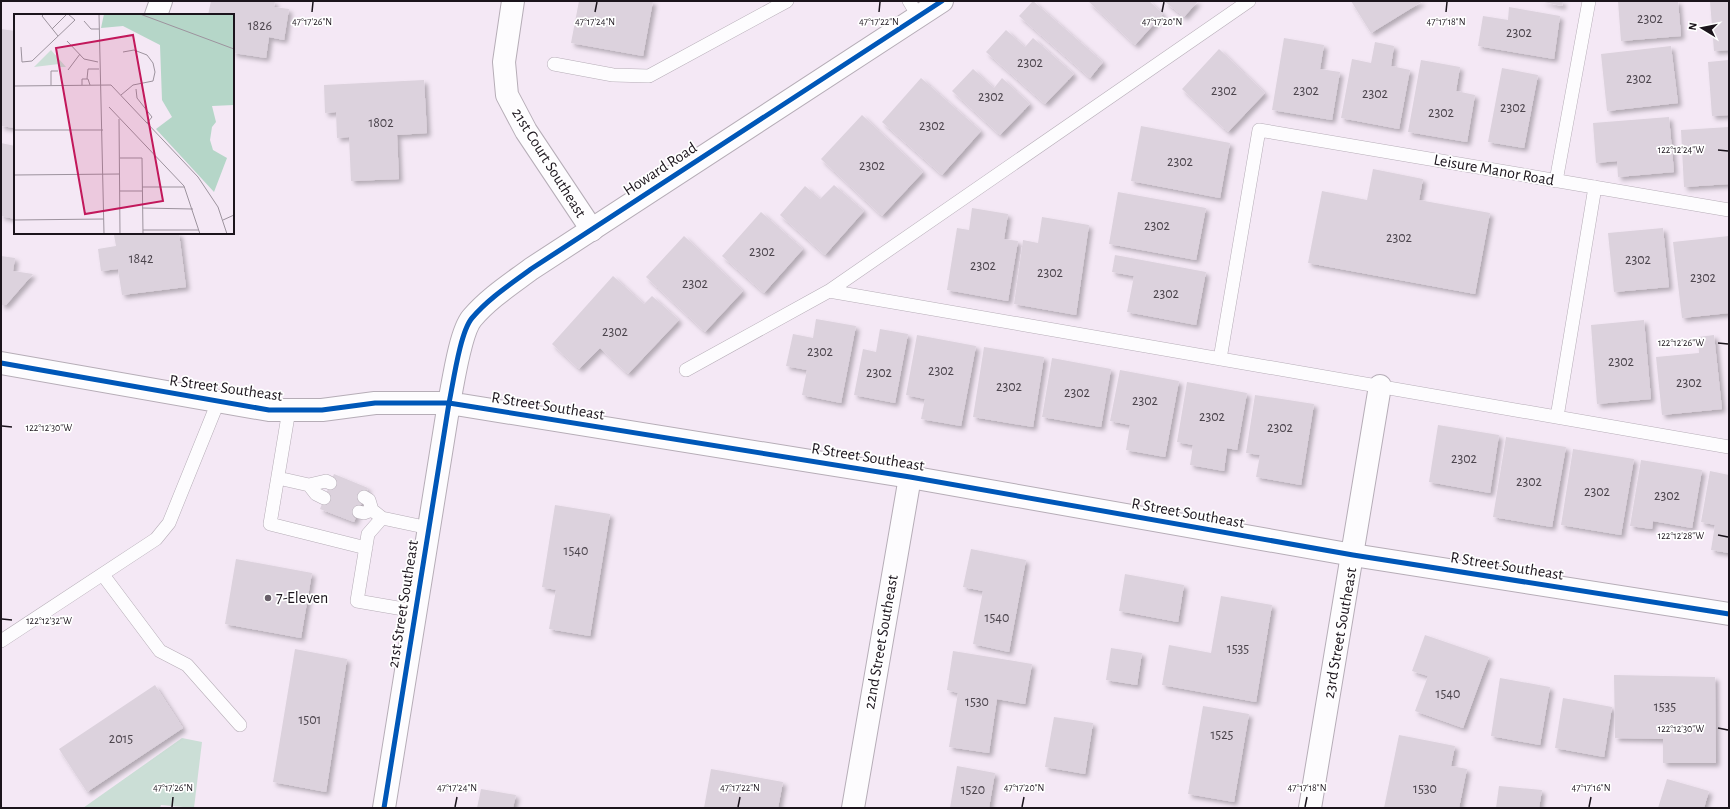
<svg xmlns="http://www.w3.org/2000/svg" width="1730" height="809" viewBox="0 0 1730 809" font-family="'Alegreya Sans',sans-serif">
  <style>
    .green { fill: #cbded6 }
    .building { fill: #dcd2dd; filter: url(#shadow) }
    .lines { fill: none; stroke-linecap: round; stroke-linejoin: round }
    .lane-casing { stroke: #b6adb7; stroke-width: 14 }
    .street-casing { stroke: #b6adb7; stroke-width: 24 }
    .secondary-casing { stroke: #b6adb7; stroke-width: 24 }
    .lane { stroke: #fdfcfe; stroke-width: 13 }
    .street { stroke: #fdfcfe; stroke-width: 22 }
    .secondary { stroke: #fdfcfe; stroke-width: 22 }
    .cycleway-casing { stroke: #fff; stroke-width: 8 }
    .cycleway { stroke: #0057b8; stroke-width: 5 }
    .ticks { fill: none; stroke: #1b141c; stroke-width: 1.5 }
    .poi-dot { fill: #675e68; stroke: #fff; stroke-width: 1.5 }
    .labels { text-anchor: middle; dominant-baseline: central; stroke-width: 3.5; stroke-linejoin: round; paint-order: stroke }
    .number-label { font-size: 14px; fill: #4b444c }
    .street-label { font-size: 16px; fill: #1b141c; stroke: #fff }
    .poi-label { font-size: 16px; fill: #1b141c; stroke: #fff; text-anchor: start }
    .inset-road { fill: none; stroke: #9d939e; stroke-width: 1 }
    .view { fill: #c2185b; fill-opacity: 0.15; stroke: #c2185b; stroke-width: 2 }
    .inset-edge { fill: none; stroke: #1b141c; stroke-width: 2 }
    .ticks-label { font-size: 10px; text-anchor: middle; fill: #1b141c; stroke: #fff; stroke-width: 3.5; stroke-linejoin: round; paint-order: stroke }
  </style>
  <defs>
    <filter id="shadow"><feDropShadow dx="3.5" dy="3.5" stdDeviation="2" flood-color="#0004"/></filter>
  </defs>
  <rect width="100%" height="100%" fill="#f4e8f5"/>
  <!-- green -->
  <path class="green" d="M182,738L202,742L194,808L161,805L160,808H83Z"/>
  <!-- building -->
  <path class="building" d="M211,1H275L274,7L289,9L284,40L269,37L266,58L233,53V15H208Z
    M579,1H653L643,56L571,43Z
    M1033,1L1103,62L1090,78L1019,16Z
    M1088,1H1149L1163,14L1135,45Z
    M1164,1H1198L1184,17Z
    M1351,1H1423L1371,33Z
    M1540,1H1563L1562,6Z
    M1618,1H1678L1681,36L1621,41Z
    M1710,1H1729V50L1714,51Z
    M1509,7L1560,16L1554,59L1478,46L1483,16L1508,20Z
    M1,29L15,31V128L1,126Z
    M1006,30L1025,47L1033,38L1074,74L1045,104L986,52Z
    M1284,38L1324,45L1320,69L1340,72L1332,120L1272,110Z
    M1375,42L1394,46L1391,66L1410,70L1399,129L1341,118L1352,59L1371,63Z
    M1671,46L1678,103L1607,111L1601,54Z
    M1219,49L1265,93L1228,132L1182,89Z
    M1421,60L1460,67L1456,91L1475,95L1467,142L1408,132Z
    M1729,60V115L1712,116L1708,62Z
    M1502,68L1538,75L1524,148L1488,142Z
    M973,69L994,88L1002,78L1030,104L1000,135L952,91Z
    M921,78L981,131L942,175L882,122Z
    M424,80L427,133L397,135L399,179L351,181L349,137L337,138L336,112L325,113L324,85Z
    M862,115L923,172L882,216L821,159Z
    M1669,117L1674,172L1618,177L1617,161L1596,163L1593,123Z
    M1141,126L1230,143L1220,198L1131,181Z
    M1729,127V184L1684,187L1681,130Z
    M1,143L15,146V219L1,216Z
    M1373,169L1423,179L1419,200L1490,213L1475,294L1308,263L1322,191L1367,200Z
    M834,185L864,211L825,255L780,215L805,186L820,199Z
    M1118,192L1206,208L1196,260L1109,244Z
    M972,208L1008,214L1004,239L1018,241L1008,301L947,290L957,228L969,230Z
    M761,212L803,249L764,293L722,256Z
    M1042,217L1089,225L1076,315L1014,304L1023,240L1038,243Z
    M1663,228L1669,287L1614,292L1608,233Z
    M131,233H179L186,287L122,295L118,269L101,271L98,249L116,246L114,235Z
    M684,236L743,291L705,332L646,277Z
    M1729,236V313L1682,318L1673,242Z
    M1115,255L1206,272L1196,325L1127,312L1134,276L1112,272Z
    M1,256L15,258L13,271L33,274L6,305H1Z
    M613,276L644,304L652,296L679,320L628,374L600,348L579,369L552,344Z
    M816,319L856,326L841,403L802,395L807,370L786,366L793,334L813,338Z
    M1644,320L1651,399L1597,404L1591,325Z
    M880,329L908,334L895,403L854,395L863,349L876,352Z
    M917,335L976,346L961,426L921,419L925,399L906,395Z
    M1714,335L1722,409L1662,415L1656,357L1699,353L1698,337Z
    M984,347L1044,357L1033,427L973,417Z
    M1052,358L1111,369L1101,427L1042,417Z
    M1120,370L1179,381L1165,457L1126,450L1130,425L1110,421Z
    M1187,382L1247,393L1237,450L1227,448L1224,471L1190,465L1193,445L1177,442Z
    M1255,395L1314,404L1301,485L1256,477L1260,455L1246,453Z
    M1438,425L1499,435L1490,493L1429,482Z
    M1506,437L1566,447L1552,527L1493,517Z
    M1573,449L1634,459L1621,535L1561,525Z
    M1641,460L1702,470L1692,528L1653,521L1652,529L1630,526Z
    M1710,471L1729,475V553L1711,550L1715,525L1701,522Z
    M334,474L368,488L354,522L320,509Z
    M555,505L610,514L590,636L549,629L556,590L542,587Z
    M971,549L1026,560L1009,652L973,644L983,591L963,587Z
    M236,559L312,573L301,638L225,624Z
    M1125,574L1184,585L1178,622L1119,611Z
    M1221,596L1272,605L1256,702L1162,685L1169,645L1211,653Z
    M1425,635L1489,657L1463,728L1415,711L1428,676L1412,671Z
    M1111,648L1142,653L1137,685L1106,680Z
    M295,649L347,659L326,792L273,782Z
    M953,651L1032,664L1025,704L997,699L989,753L949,747L958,693L947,690Z
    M1614,675L1715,677L1716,763H1663V739L1615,738Z
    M1500,678L1550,687L1540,745L1491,736Z
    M155,685L183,728L87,792L59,749Z
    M1563,698L1612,707L1604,757L1555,748Z
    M1203,706L1249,714L1234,802L1188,794Z
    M1054,717L1093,723L1085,774L1045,767Z
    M1399,735L1455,746L1451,766L1467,769L1459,808H1384Z
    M957,766L995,773L989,808H950Z
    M711,769L783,782L778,808H704Z
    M1667,779L1709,791L1704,808H1658Z
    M1499,786L1542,790L1539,808H1496Z
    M481,789L516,795L513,808H477Z"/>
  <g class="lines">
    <defs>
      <path id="lane" d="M909,1L918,16
        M554,64L613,75L649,76L787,1
        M1556,181L1589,1
        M829,291L1729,447
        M1220,359L1259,130L1729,210
        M686,370L829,291L1249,1
        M289,410L270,524L366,548
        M1557,417L1595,187
        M278,478L309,485L326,481L330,483
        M309,485L316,494L324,498
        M364,497L369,500L372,510L382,518
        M359,512L364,513L372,510
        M103,575L160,651L187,665L240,725
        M415,611L357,601L368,534L382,518L429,528
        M1,641L156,539L169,523L218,402"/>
      <path id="street" d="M513,1L504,62L507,95L526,131L592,230
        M156,15L161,1
        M853,808L910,477
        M1310,808L1380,386"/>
      <path id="secondary" d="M1,363L269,410H322L375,403H449L910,477L1353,555L1729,614
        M384,808L449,403C453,384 460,332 472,318C489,298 511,284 531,269L942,1"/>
    </defs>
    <!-- lane casing -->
    <use href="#lane" class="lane-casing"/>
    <!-- street casing -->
    <use href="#street" class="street-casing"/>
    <!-- secondary casing -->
    <use href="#secondary" class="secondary-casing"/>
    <!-- lane -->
    <use href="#lane" class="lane"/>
    <!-- street -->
    <use href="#street" class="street"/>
    <!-- secondary -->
    <use href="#secondary" class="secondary"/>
    <defs>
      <path id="cycleway" d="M1,363L269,410H322L375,403H449L910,477L1353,555L1729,614
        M384,808L449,403C453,384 460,332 472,318C489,298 511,284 531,269L942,1"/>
    </defs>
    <!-- cycleway casing -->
    <use href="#cycleway" class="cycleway-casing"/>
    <!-- cycleway -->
    <use href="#cycleway" class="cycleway"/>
  </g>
  <!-- ticks -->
  <path class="ticks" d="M312,12L313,2M595,12L597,2M879,12L880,2M1162,12L1164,2M1446,12L1447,2M1718,150L1728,151M1718,343L1728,344M2,426L12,427M1718,535L1728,537M2,619L12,620M1718,728L1728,730M172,807L173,797M455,807L457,797M738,807L740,797M1022,807L1024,797M1305,807L1307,797M1589,807L1591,797"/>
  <!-- markers -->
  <circle class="poi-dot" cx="268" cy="598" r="4"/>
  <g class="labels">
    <!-- number labels -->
    <g class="number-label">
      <text x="1650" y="19">2302</text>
      <text x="260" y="26">1826</text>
      <text x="1519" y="33">2302</text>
      <text x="1030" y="63">2302</text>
      <text x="1639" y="79">2302</text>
      <text x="1224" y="91">2302</text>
      <text x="1306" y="91">2302</text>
      <text x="1375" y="94">2302</text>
      <text x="991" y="97">2302</text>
      <text x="1513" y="108">2302</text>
      <text x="1441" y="113">2302</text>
      <text x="381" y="123">1802</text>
      <text x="932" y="126">2302</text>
      <text x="1180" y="162">2302</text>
      <text x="872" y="166">2302</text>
      <text x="1157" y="226">2302</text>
      <text x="1399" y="238">2302</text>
      <text x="762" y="252">2302</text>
      <text x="141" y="259">1842</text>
      <text x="1638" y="260">2302</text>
      <text x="983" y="266">2302</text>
      <text x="1050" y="273">2302</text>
      <text x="1703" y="278">2302</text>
      <text x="695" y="284">2302</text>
      <text x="1166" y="294">2302</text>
      <text x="615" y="332">2302</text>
      <text x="820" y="352">2302</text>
      <text x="1621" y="362">2302</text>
      <text x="941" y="371">2302</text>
      <text x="879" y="373">2302</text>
      <text x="1689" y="383">2302</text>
      <text x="1009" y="387">2302</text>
      <text x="1077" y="393">2302</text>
      <text x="1145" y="401">2302</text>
      <text x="1212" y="417">2302</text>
      <text x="1280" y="428">2302</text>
      <text x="1464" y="459">2302</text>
      <text x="1529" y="482">2302</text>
      <text x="1597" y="492">2302</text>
      <text x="1667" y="496">2302</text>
      <text x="576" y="551">1540</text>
      <text x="997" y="618">1540</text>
      <text x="1238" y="649">1535</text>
      <text x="1448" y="694">1540</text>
      <text x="977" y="702">1530</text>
      <text x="1665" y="707">1535</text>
      <text x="310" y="720">1501</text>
      <text x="1222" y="735">1525</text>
      <text x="121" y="739">2015</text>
      <text x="1425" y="789">1530</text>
      <text x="973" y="790">1520</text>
    </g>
    <!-- street labels -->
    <g class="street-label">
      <text transform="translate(549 163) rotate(58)">21st Court Southeast</text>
      <text transform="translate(660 169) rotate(-33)">Howard Road</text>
      <text transform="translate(1494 170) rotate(10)">Leisure Manor Road</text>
      <text transform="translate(226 388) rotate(8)">R Street Southeast</text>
      <text transform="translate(548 406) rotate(9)">R Street Southeast</text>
      <text transform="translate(868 457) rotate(9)">R Street Southeast</text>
      <text transform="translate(1188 513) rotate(10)">R Street Southeast</text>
      <text transform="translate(1507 566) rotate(9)">R Street Southeast</text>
      <text transform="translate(403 604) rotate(-81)">21st Street Southeast</text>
      <text transform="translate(1340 633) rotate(-80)">23rd Street Southeast</text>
      <text transform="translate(881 642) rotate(-80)">22nd Street Southeast</text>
    </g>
    <!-- poi labels -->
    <g class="poi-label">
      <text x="276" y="598">7-Eleven</text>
    </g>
  </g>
  <!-- overview -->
  <g transform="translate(14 14)">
    <rect width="220" height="220" fill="#f4e8f5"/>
    <path d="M37,36L52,53H45V50L20,53Z" fill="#cbded6"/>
    <path d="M90,0H220V91L198,92L202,108L198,113L196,126L199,136L213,144L200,178L142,115L158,103L148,86L146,31L109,12L87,14Z" fill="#b5d6c8"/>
    <path class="inset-road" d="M30,0L28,2L44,22M85,0L90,220M126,0L220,35M70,7L77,15H85M38,15L53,0M53,27L70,45L84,48M7,33L8,48L18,47L61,6L54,0M54,56L66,40M73,65L74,55H85M37,71V57H44M68,71V65H74L76,71M0,72L97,71L184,163L204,193L213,220M122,75L123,84L138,103L133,109M107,81L119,71L139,67L141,58L139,49L133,41L120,36L109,38M95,93L170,172L186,220M105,105L106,220M0,116H89M106,144H128L129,220M0,161L106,160M128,173H170M106,177H128M128,194L179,195M0,206L90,205M209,206L220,201M129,216H185"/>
    <path class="view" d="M119,21L149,187L71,200L42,34Z"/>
    <rect width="220" height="220" class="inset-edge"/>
  </g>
  <g class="ticks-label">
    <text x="312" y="25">47°17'26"N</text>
    <text x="595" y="25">47°17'24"N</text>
    <text x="879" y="25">47°17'22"N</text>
    <text x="1162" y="25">47°17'20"N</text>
    <text x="1446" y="25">47°17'18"N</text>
    <text x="1681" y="153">122°12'24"W</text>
    <text x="1681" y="346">122°12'26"W</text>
    <text x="49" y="431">122°12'30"W</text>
    <text x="1681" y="539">122°12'28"W</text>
    <text x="49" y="624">122°12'32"W</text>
    <text x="1681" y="732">122°12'30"W</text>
    <text x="173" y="791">47°17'26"N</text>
    <text x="457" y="791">47°17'24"N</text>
    <text x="740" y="791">47°17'22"N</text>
    <text x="1024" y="791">47°17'20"N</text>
    <text x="1307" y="791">47°17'18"N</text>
    <text x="1591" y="791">47°17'16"N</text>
  </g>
  <!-- border -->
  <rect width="1730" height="809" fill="none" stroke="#1b141c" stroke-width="4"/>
  <!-- north arrow -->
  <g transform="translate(1702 28) rotate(280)" stroke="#ffffff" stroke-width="3" paint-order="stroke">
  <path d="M0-3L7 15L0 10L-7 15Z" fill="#1b141c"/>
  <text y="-6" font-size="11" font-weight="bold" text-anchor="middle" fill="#1b141c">N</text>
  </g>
</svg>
